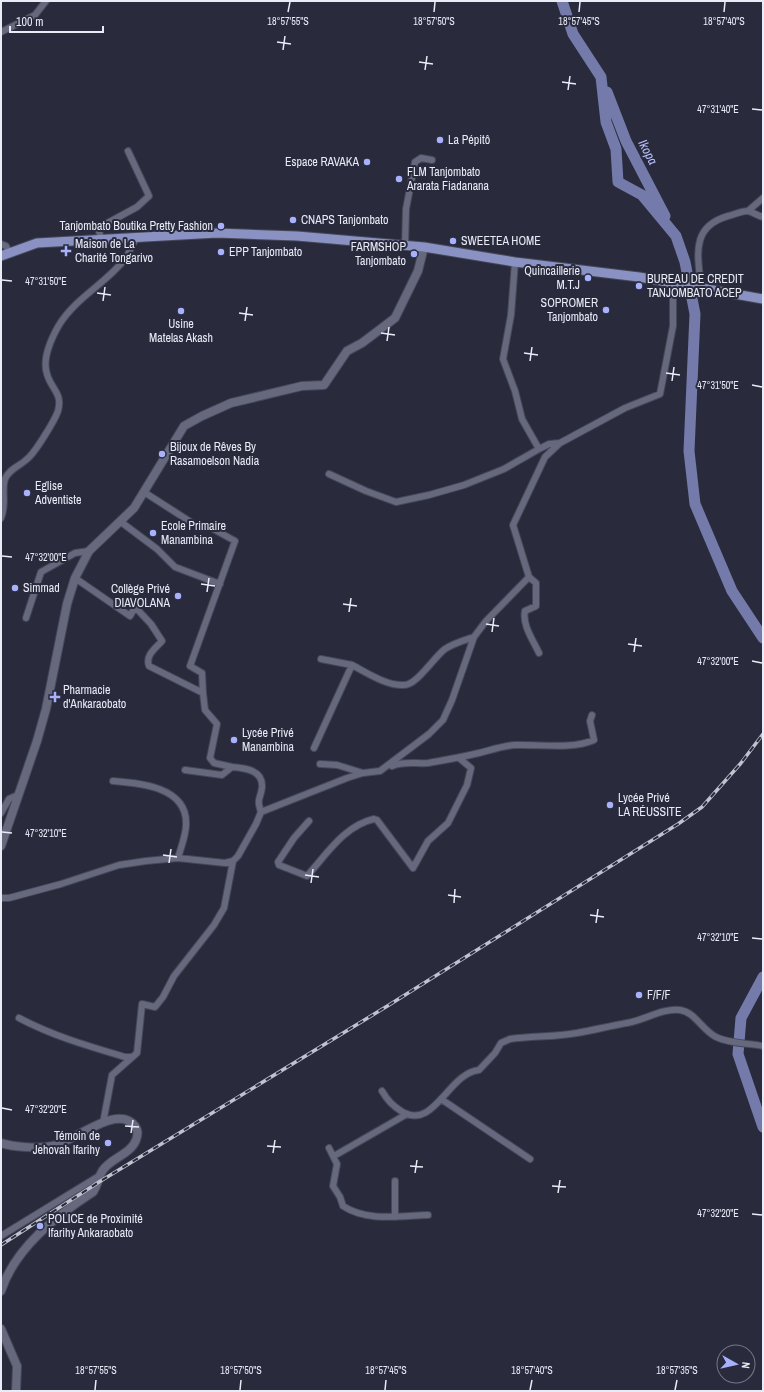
<svg xmlns="http://www.w3.org/2000/svg" width="764" height="1392" viewBox="0 0 764 1392" font-family="'Archivo Narrow',sans-serif">
  <style>
    .lines { fill: none; stroke-linecap: round; stroke-linejoin: round }
    .river { stroke: #747aaa; stroke-width: 11 }
    .street-casing { stroke: #464857; stroke-width: 8 }
    .secondary-casing { stroke: #464857; stroke-width: 10 }
    .primary-casing { stroke: #464857; stroke-width: 11 }
    .street { stroke: #66697d; stroke-width: 6 }
    .secondary { stroke: #66697d; stroke-width: 8 }
    .primary { stroke: #8a91c3; stroke-width: 9 }
    .rail-casing { stroke: #c0c2cf; stroke-width: 3.5 }
    .rail { stroke: #292b3d; stroke-width: 2; stroke-dasharray: 6; stroke-linecap: butt }
    .ticks { fill: none; stroke: #e9ebf7; stroke-width: 1.5 }
    .poi-dot { fill: #a7b1fc; stroke: #292b3d; stroke-width: 1.5 }
    .labels { text-anchor: middle; dominant-baseline: central; stroke-width: 4; stroke-linejoin: round; paint-order: stroke }
    .poi-label { font-size: 12px; fill: #e9ebf7; stroke: #292b3d; text-anchor: start }
    .water-label { font-size: 13px; font-style: italic; fill: #b8c0fb; stroke: #292b3d }
    .ticks-label { font-size: 10px; text-anchor: middle; fill: #e9ebf7; stroke: #292b3d; stroke-width: 4; stroke-linejoin: round; paint-order: stroke }
  </style>
  <rect width="100%" height="100%" fill="#292b3d"/>
  <g class="lines">
    <!-- river -->
    <path class="river" d="M562,1L573,34L601,77L606,122L616,149L618,182L642,195L676,236L685,262L695,314L689,451L695,504L732,591L763,638
      M607,92L626,141L665,216
      M763,977L741,1018L738,1054L763,1127"/>
    <defs>
      <path id="street" d="M1,32L35,15L46,1
        M748,211L763,198
        M101,239L99,231L102,226L137,207L149,196L128,151
        M1,244L6,246L9,252
        M405,246L406,209L415,162L421,158L432,160
        M515,262L511,315L503,359L515,391L522,419L539,449
        M701,287C698,256 690,227 728,216C733,215 744,210 749,211C754,213 758,216 763,217
        M329,474L366,491L396,502L429,495L464,485L504,469L539,449L549,444L560,443
        M144,492L200,528L208,526L235,541L190,666L202,673L203,693
        M1,518C7,504 1,490 5,479C9,469 20,466 27,459C35,453 55,420 58,411C63,393 51,389 47,374C42,359 51,339 59,325C77,296 109,282 127,256C130,250 133,243 137,237
        M121,522L157,549L175,567L220,584
        M529,577L536,583V606L525,611C522,625 533,640 539,653
        M75,578L130,616L135,607L151,624L162,641C156,648 145,655 149,666L203,693L205,710L217,724L210,758L214,763L232,767
        M26,618L41,572L75,553L89,551
        M352,665C367,673 387,686 404,685C417,685 434,657 445,649C454,643 465,640 474,637
        M314,748L352,665L321,659
        M320,764L337,765L363,773
        M392,766C403,761 416,764 428,763C446,760 462,757 479,753C491,750 502,746 515,745C540,744 570,750 594,740L590,721L592,715
        M185,770L222,775L232,767C245,768 263,770 262,787C261,799 256,797 261,812
        M113,781C140,783 188,787 186,825C186,835 181,847 178,858
        M1,813L9,799L18,795
        M309,821L294,838L278,862L279,865L307,876C326,855 345,825 374,819L377,820L413,868L428,841L448,823L467,785L471,768L459,758
        M1,898H9L61,884L119,865L146,861L178,858L225,863L233,861L238,856L256,824L261,812L347,778L363,773L380,771L429,734L443,720L452,700L474,637L486,621L529,577L513,525L545,457L560,443L625,408L660,394L673,326V296L679,284
        M19,1018C53,1036 88,1046 125,1057H132
        M382,1091C388,1101 392,1105 401,1111C434,1132 448,1073 479,1070L495,1053L501,1043L510,1039C532,1036 555,1037 577,1033C594,1030 610,1026 627,1023C645,1020 662,1008 680,1010C695,1012 702,1030 716,1037C730,1044 748,1043 763,1046
        M441,1099L530,1159
        M103,1123L112,1075L137,1053L142,1004L155,1007L163,997L174,976L214,925L224,908L233,861
        M329,1148L337,1164L333,1186L340,1197L343,1206C367,1222 400,1216 428,1215
        M334,1156L407,1114
        M395,1181V1217
        M1,1236L99,1176"/>
      <path id="secondary" d="M1,846L37,741L46,709L67,604L75,578L89,551L134,508L184,426L202,416L231,403L302,386L324,385L347,351L362,343L395,318L418,271L424,247
        M1,1143C14,1147 39,1149 52,1146C74,1142 117,1103 135,1126C138,1130 138,1135 136,1140C131,1154 111,1158 103,1170C98,1177 98,1185 93,1192C56,1216 15,1248 1,1291
        M1,1329L17,1366L16,1391"/>
      <path id="primary" d="M1,256L37,243L217,233L297,236L424,247L515,262L639,277L763,299"/>
    </defs>
    <!-- street casing -->
    <use href="#street" class="street-casing"/>
    <!-- secondary casing -->
    <use href="#secondary" class="secondary-casing"/>
    <!-- primary casing -->
    <use href="#primary" class="primary-casing"/>
    <!-- street -->
    <use href="#street" class="street"/>
    <!-- secondary -->
    <use href="#secondary" class="secondary"/>
    <!-- primary -->
    <use href="#primary" class="primary"/>
    <defs>
      <path id="rail" d="M1,1245L99,1182L389,1005L678,824L702,807L741,763L763,734"/>
    </defs>
    <!-- rail casing -->
    <use href="#rail" class="rail-casing"/>
    <!-- rail -->
    <use href="#rail" class="rail"/>
  </g>
  <!-- ticks -->
  <path class="ticks" d="M288,12L290,2M434,12L435,2M579,12L580,2M724,12L725,2M277,42L291,44M283,50L285,36M419,62L433,64M425,70L427,56M562,82L576,84M568,90L570,76M752,109L762,110M2,280L12,281M97,293L111,295M103,301L105,287M239,313L253,315M245,321L247,307M381,333L395,335M387,341L389,327M524,353L538,355M530,361L532,347M666,373L680,375M672,381L674,367M752,385L762,387M2,556L12,557M201,584L215,586M207,592L209,578M343,604L357,606M349,612L351,598M486,624L499,626M492,632L494,618M628,644L642,646M634,652L636,638M752,661L762,663M2,832L12,833M163,855L177,857M169,863L171,849M305,875L319,877M311,883L313,869M448,895L461,897M454,903L455,889M590,915L604,917M596,923L598,909M752,938L762,939M2,1108L12,1110M125,1126L139,1127M131,1133L133,1120M267,1146L281,1147M273,1153L275,1140M410,1166L423,1167M415,1173L417,1160M552,1186L566,1187M558,1193L560,1180M752,1214L762,1215M95,1390L96,1380M240,1390L241,1380M385,1390L386,1380M530,1390L532,1380M675,1390L677,1380"/>
  <!-- markers -->
  <g class="poi-dot">
    <circle cx="440" cy="140" r="4"/>
    <circle cx="367" cy="162" r="4"/>
    <circle cx="399" cy="179" r="4"/>
    <circle cx="293" cy="220" r="4"/>
    <circle cx="221" cy="226" r="4"/>
    <circle cx="453" cy="241" r="4"/>
    <path d="M64 245h4v4h4v4h-4v4h-4v-4h-4v-4h4z"/>
    <circle cx="221" cy="252" r="4"/>
    <circle cx="414" cy="254" r="4"/>
    <circle cx="588" cy="278" r="4"/>
    <circle cx="639" cy="286" r="4"/>
    <circle cx="606" cy="310" r="4"/>
    <circle cx="181" cy="311" r="4"/>
    <circle cx="162" cy="454" r="4"/>
    <circle cx="27" cy="493" r="4"/>
    <circle cx="153" cy="533" r="4"/>
    <circle cx="15" cy="588" r="4"/>
    <circle cx="178" cy="596" r="4"/>
    <path d="M53 691h4v4h4v4h-4v4h-4v-4h-4v-4h4z"/>
    <circle cx="234" cy="740" r="4"/>
    <circle cx="610" cy="805" r="4"/>
    <circle cx="639" cy="995" r="4"/>
    <circle cx="108" cy="1143" r="4"/>
    <circle cx="40" cy="1226" r="4"/>
  </g>
  <g class="labels">
    <!-- poi labels -->
    <g class="poi-label">
      <text x="448" y="140">La Pépitô</text>
      <text x="359" y="162" text-anchor="end">Espace RAVAKA</text>
      <text x="407" y="172">FLM Tanjombato<tspan x="407" dy="14">Ararata Fiadanana</tspan></text>
      <text x="301" y="220">CNAPS Tanjombato</text>
      <text x="213" y="226" text-anchor="end">Tanjombato Boutika Pretty Fashion</text>
      <text x="461" y="241">SWEETEA HOME</text>
      <text x="75" y="244">Maison de La<tspan x="75" dy="14">Charité Tongarivo</tspan></text>
      <text x="406" y="247" text-anchor="end">FARMSHOP<tspan x="406" dy="14">Tanjombato</tspan></text>
      <text x="229" y="252">EPP Tanjombato</text>
      <text x="580" y="271" text-anchor="end">Quincaillerie<tspan x="580" dy="14">M.T.J</tspan></text>
      <text x="647" y="279">BUREAU DE CREDIT<tspan x="647" dy="14">TANJOMBATO ACEP</tspan></text>
      <text x="598" y="303" text-anchor="end">SOPROMER<tspan x="598" dy="14">Tanjombato</tspan></text>
      <text x="181" y="324" text-anchor="middle">Usine<tspan x="181" dy="14">Matelas Akash</tspan></text>
      <text x="170" y="447">Bijoux de Rêves By<tspan x="170" dy="14">Rasamoelson Nadia</tspan></text>
      <text x="35" y="486">Eglise<tspan x="35" dy="14">Adventiste</tspan></text>
      <text x="161" y="526">Ecole Primaire<tspan x="161" dy="14">Manambina</tspan></text>
      <text x="23" y="588">Simmad</text>
      <text x="170" y="589" text-anchor="end">Collège Privé<tspan x="170" dy="14">DIAVOLANA</tspan></text>
      <text x="63" y="690">Pharmacie<tspan x="63" dy="14">d'Ankaraobato</tspan></text>
      <text x="242" y="733">Lycée Privé<tspan x="242" dy="14">Manambina</tspan></text>
      <text x="618" y="798">Lycée Privé<tspan x="618" dy="14">LA RÉUSSITE</tspan></text>
      <text x="647" y="995">F/F/F</text>
      <text x="100" y="1136" text-anchor="end">Témoin de<tspan x="100" dy="14">Jehovah Ifarihy</tspan></text>
      <text x="48" y="1219">POLICE de Proximité<tspan x="48" dy="14">Ifarihy Ankaraobato</tspan></text>
    </g>
    <!-- water labels -->
    <g class="water-label">
      <text transform="translate(648 152) rotate(62)">Ikopa</text>
    </g>
  </g>
  <g class="ticks-label">
    <text x="288" y="25">18°57'55"S</text>
    <text x="434" y="25">18°57'50"S</text>
    <text x="579" y="25">18°57'45"S</text>
    <text x="724" y="25">18°57'40"S</text>
    <text x="718" y="113">47°31'40"E</text>
    <text x="46" y="285">47°31'50"E</text>
    <text x="718" y="389">47°31'50"E</text>
    <text x="46" y="561">47°32'00"E</text>
    <text x="718" y="665">47°32'00"E</text>
    <text x="46" y="837">47°32'10"E</text>
    <text x="718" y="941">47°32'10"E</text>
    <text x="46" y="1113">47°32'20"E</text>
    <text x="718" y="1217">47°32'20"E</text>
    <text x="96" y="1374">18°57'55"S</text>
    <text x="241" y="1374">18°57'50"S</text>
    <text x="386" y="1374">18°57'45"S</text>
    <text x="532" y="1374">18°57'40"S</text>
    <text x="677" y="1374">18°57'35"S</text>
  </g>
  <!-- border -->
  <rect width="764" height="1392" fill="none" stroke="#e9ebf7" stroke-width="4"/>
  <!-- north arrow -->
  <g transform="translate(736 1364) rotate(98)"><circle r="19" fill="#292b3d" stroke="#767887"/>
  <path d="M0-3L7 15L0 10L-7 15Z" fill="#a7b1fc"/>
  <text y="-6" font-size="11" font-weight="bold" text-anchor="middle" fill="#e9ebf7">N</text>
  </g>
  <!-- scale -->
  <path d="M10 26v6h93v-6" fill="none" stroke="#e9ebf7" stroke-width="2"/>
  <text x="16" y="26" font-size="12" fill="#e9ebf7" stroke="#292b3d" stroke-width="3" paint-order="stroke">100 m</text>
</svg>
